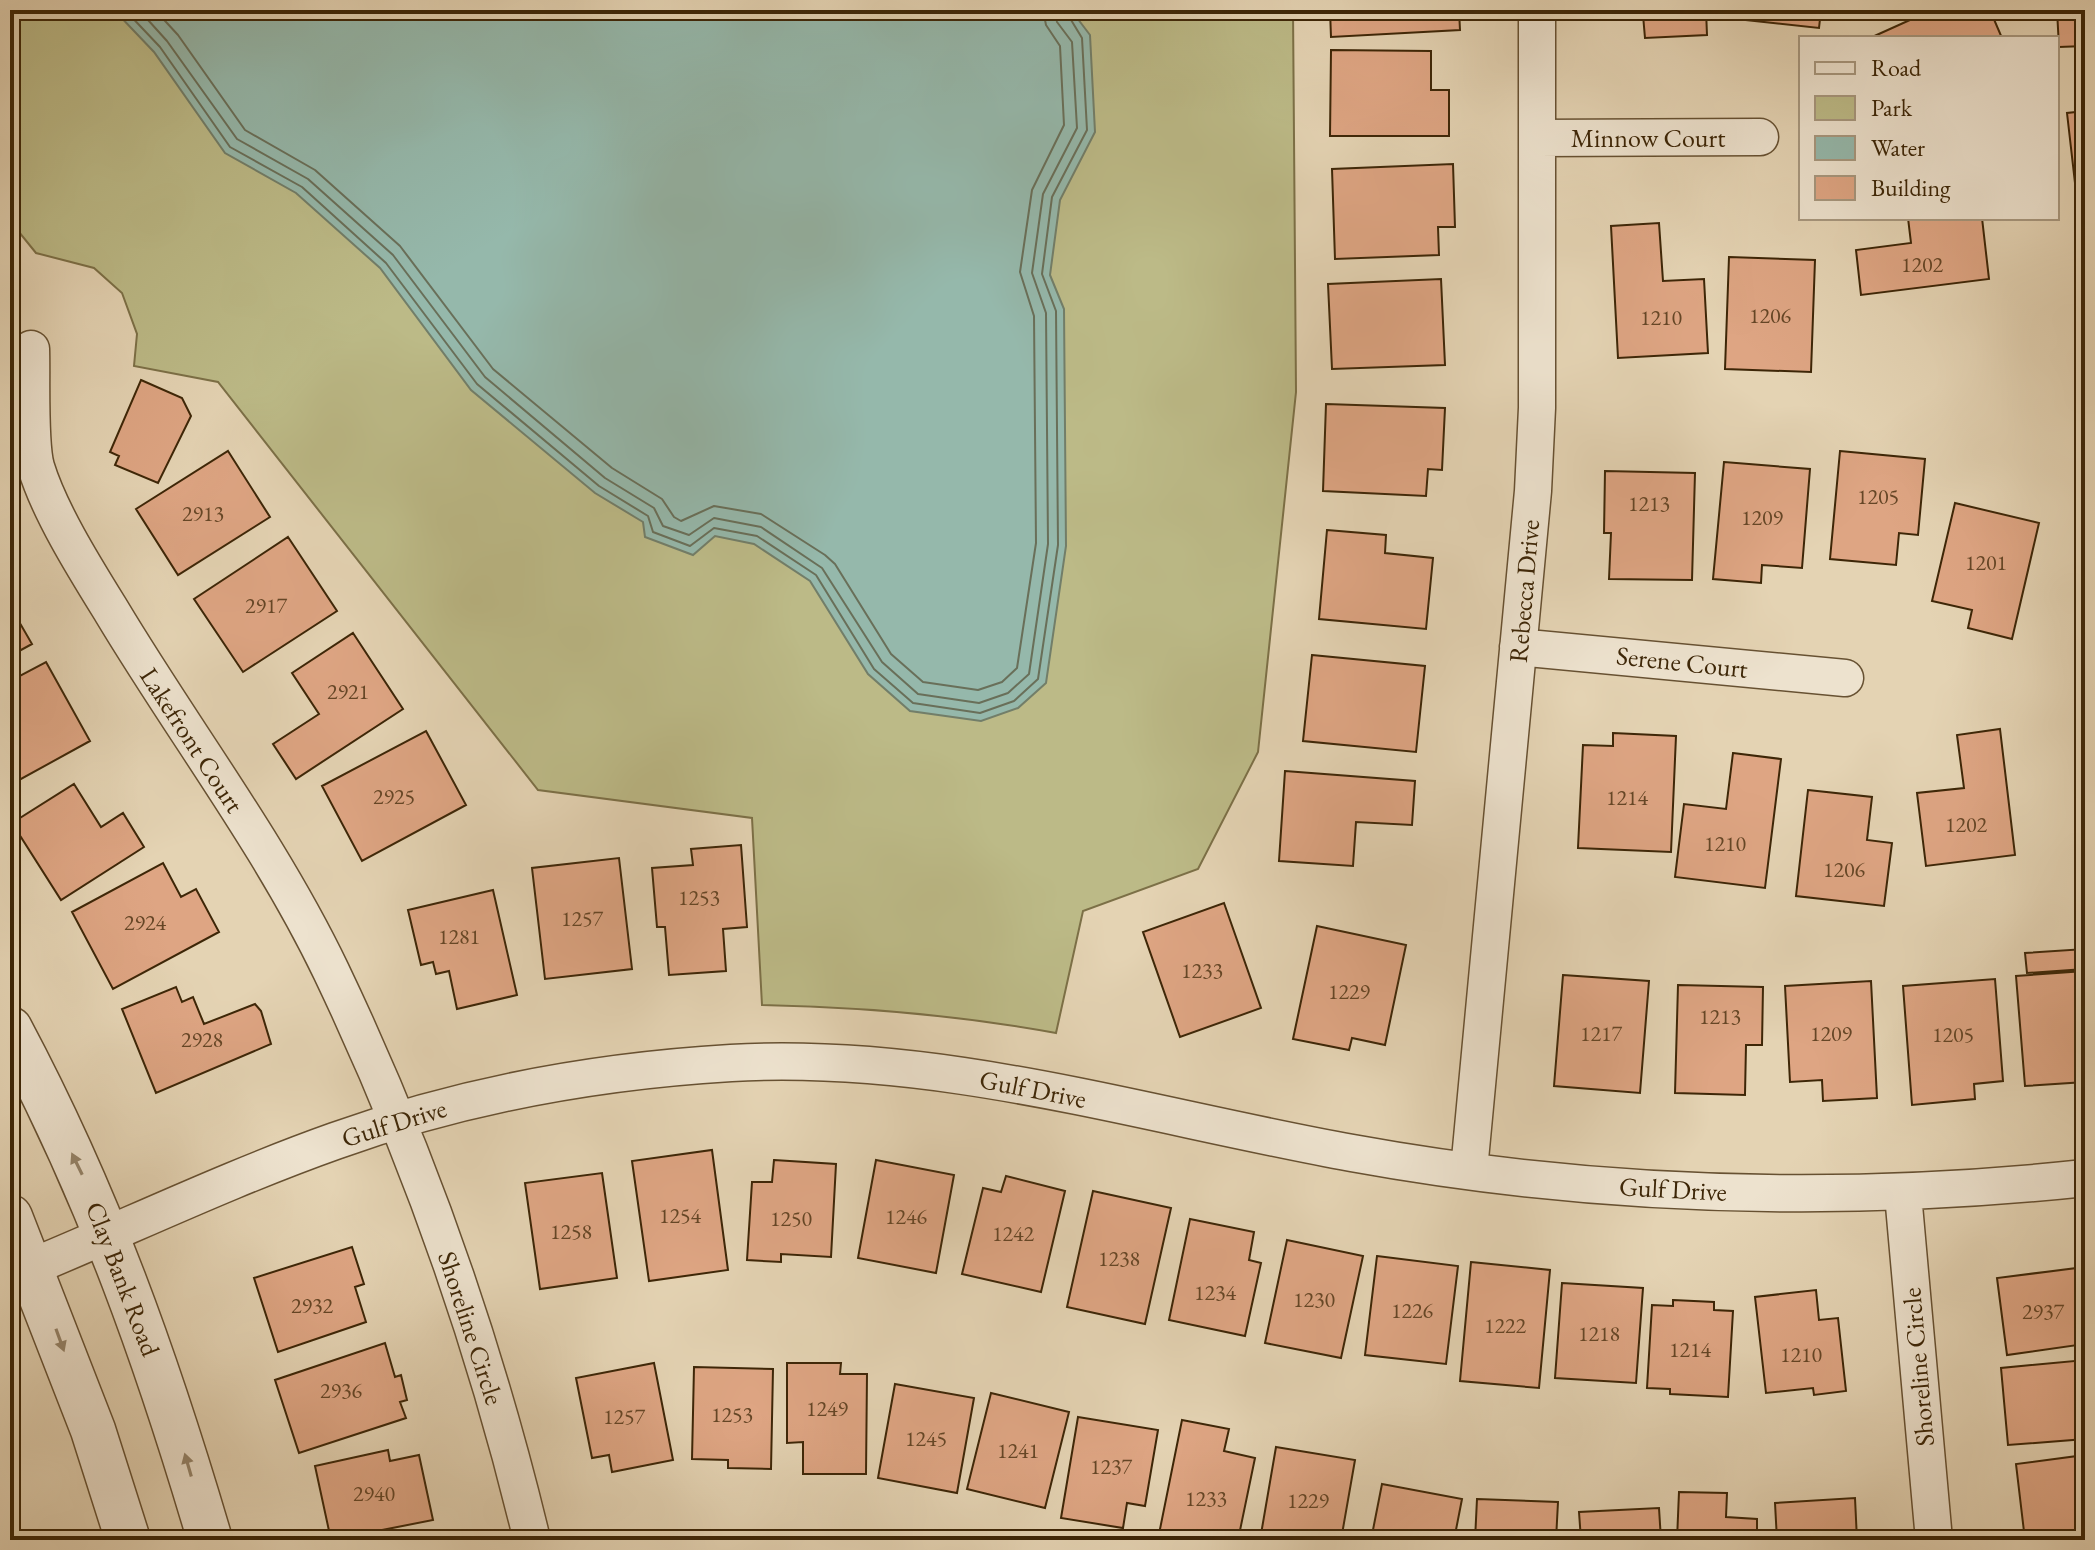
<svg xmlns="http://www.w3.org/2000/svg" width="2095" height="1550" viewBox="0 0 2095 1550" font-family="'EB Garamond',serif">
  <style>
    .green { fill: #bcba87; stroke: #7c7047; stroke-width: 2 }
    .water { fill: #95b8ab; stroke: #727e69; stroke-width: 2 }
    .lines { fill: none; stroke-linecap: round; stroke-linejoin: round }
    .shore { stroke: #696f59; stroke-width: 2 }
    .building { fill: #dea583; stroke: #3d2607; stroke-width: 2 }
    .minor-casing { stroke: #675132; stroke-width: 39 }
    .tertiary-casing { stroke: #675132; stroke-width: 47 }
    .minor { stroke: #ede2ce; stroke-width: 36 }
    .tertiary { stroke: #ede2ce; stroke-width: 44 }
    .oneway { fill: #95846a }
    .labels { text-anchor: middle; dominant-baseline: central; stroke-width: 7; stroke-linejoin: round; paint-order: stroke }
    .number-label { font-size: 22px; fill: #654626 }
    .street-label { font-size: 26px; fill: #3d2607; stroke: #ede2ce }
  </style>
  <rect width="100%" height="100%" fill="#e4d3b3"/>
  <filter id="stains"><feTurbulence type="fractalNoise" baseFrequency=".0025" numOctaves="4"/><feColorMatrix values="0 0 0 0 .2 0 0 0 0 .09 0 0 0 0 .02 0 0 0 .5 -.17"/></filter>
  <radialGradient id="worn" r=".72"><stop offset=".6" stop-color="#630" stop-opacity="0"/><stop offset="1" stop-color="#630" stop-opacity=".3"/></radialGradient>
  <!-- green -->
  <path class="green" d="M10,10H1293L1296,392L1258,752L1198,869L1083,911L1056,1033C958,1015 862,1007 762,1005L752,818L538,790L218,382L134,366L137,334L122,293L94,268L36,253L10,221Z"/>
  <!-- water -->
  <path class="water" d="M114,10H1071L1090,35L1095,132L1060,200L1050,275L1064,309L1066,546L1046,683L1018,708L981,721L910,711L868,674L810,581L754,544L715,536L693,555L645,537L643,522L595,493L471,390L380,268L296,193L225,153L154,52Z"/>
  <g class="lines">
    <!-- shore -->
    <path class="shore" d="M125,10L160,47L230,147L302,187L386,263L477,384L599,486L648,516L653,532L690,546L714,528L757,536L816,575L874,669L913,703L980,713L1014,701L1038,679L1058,545L1056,311L1042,274L1052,197L1087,130L1082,38L1065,10
      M139,10L167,41L237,139L308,179L393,255L485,377L605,478L654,508L663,526L689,535L714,518L761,527L822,568L882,662L918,694L979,703L1008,693L1029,674L1048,544L1046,313L1032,273L1043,194L1077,128L1072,42L1057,22L1055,10
      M155,10L178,35L245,130L315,170L400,246L493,369L612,468L662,499L674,517L681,521L714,506L761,514L825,555L835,564L891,654L923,682L978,690L1002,682L1017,668L1036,543L1034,316L1020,272L1032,190L1064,125L1060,46L1046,25L1043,10"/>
  </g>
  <!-- building -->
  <path class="building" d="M1330,10H1459L1460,30L1331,37Z
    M1617,10H1706L1707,35L1645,38L1643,15L1617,17Z
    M1729,10H1821L1819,28L1728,18Z
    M1932,10H1990L2002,38H1870Z
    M2057,10H2085V46L2059,47Z
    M1331,50L1431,51V90H1449V136H1330Z
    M2085,111V208L2078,209L2067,113Z
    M1453,164L1455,227H1438L1439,255L1335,259L1332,169Z
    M1908,218H1982L1989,279L1861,295L1856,250L1911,243Z
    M1659,223L1663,281L1704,279L1708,353L1618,358L1611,226Z
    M1729,257L1815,260L1811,372L1725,369Z
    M1441,279L1445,365L1332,369L1328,284Z
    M141,380L182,398L191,416L158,483L115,465L119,456L110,452Z
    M1326,404L1445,408L1442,470L1428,469L1426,496L1323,491Z
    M228,451L270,517L178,575L136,509Z
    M1840,451L1925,459L1918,535L1899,533L1896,565L1830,559Z
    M1724,462L1810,469L1802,568L1762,565L1761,583L1713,579Z
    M1605,471L1695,473L1692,580L1609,579L1611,533H1604Z
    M1955,503L2039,523L2012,639L1968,628L1972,610L1932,601Z
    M1327,530L1386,535L1385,553L1433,558L1426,629L1319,619Z
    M288,537L337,611L243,672L194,599Z
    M10,606L32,644L10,656Z
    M353,633L403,709L296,779L273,744L319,714L292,673Z
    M1312,655L1425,666L1416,752L1303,741Z
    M46,662L90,741L10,785V681Z
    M2000,729L2015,855L1926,866L1917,793L1964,788L1957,735Z
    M426,731L466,805L362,861L322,786Z
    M1613,733L1676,736L1671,852L1578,848L1583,745L1613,746Z
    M1733,753L1781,759L1765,888L1675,877L1684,804L1726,809Z
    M1285,771L1415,781L1412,825L1356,822L1353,866L1279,861Z
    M74,784L101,827L123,813L144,847L61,900L12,823Z
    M1808,790L1872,797L1867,840L1892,843L1884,906L1796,896Z
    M741,845L747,927L723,929L726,971L669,975L665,927H657L652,868L693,865L691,849Z
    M619,858L632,969L545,979L532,868Z
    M163,863L181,897L196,889L219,932L113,989L72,912Z
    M493,890L517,995L457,1009L449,971L436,974L433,962L421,965L408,910Z
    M1224,903L1261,1008L1180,1037L1143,932Z
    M1317,926L1406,945L1385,1045L1352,1038L1349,1050L1293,1039Z
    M2085,949V969L2027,973L2025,953Z
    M2085,971V1082L2025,1086L2016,976Z
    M1563,975L1649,981L1640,1093L1554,1086Z
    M1995,979L2003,1081L1974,1084L1975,1099L1912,1105L1903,986Z
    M1871,981L1877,1098L1823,1101L1822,1080L1790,1082L1785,986Z
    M1678,985L1763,987L1762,1045H1746L1745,1095L1675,1093Z
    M176,987L182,1002L193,997L204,1024L255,1004L261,1011L271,1044L156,1093L122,1009Z
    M712,1150L728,1270L649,1281L632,1161Z
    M774,1160L836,1164L831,1257L781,1254V1262L747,1260L752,1182H772Z
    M876,1160L954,1175L936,1273L858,1258Z
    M602,1173L617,1278L540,1289L525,1183Z
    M1006,1176L1065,1191L1041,1292L962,1274L983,1188L1001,1192Z
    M1093,1191L1171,1208L1145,1324L1067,1307Z
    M1190,1219L1254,1232L1249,1260L1261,1263L1245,1336L1169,1320Z
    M1287,1240L1363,1256L1341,1358L1265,1343Z
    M352,1247L364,1284L355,1287L366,1322L278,1352L254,1278Z
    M1377,1256L1458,1266L1446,1364L1365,1355Z
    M1471,1262L1550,1270L1539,1388L1460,1381Z
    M2085,1267V1344L2007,1355L1997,1278Z
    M1562,1283L1643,1288L1636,1383L1555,1378Z
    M1816,1290L1819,1320L1838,1318L1846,1391L1814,1395L1813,1388L1766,1393L1755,1297Z
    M1673,1300L1714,1302V1310L1733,1311L1728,1397L1670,1394V1389L1647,1388L1652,1305L1673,1306Z
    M385,1343L395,1377L401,1375L407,1400L400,1402L406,1418L299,1453L275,1380Z
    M2085,1360V1439L2008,1445L2001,1368Z
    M654,1363L673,1460L612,1472L609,1455L592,1458L576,1378Z
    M787,1363H841L840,1374H867L866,1474H803V1442L787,1443Z
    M694,1367L773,1369L771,1469L728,1468V1460L692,1459Z
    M895,1384L974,1398L957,1493L878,1478Z
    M991,1393L1069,1412L1045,1508L967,1489Z
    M1078,1417L1158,1430L1145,1506L1127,1503L1123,1528L1061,1518Z
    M1182,1420L1229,1429L1224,1451L1255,1458L1238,1540L1158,1539Z
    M1276,1447L1355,1460L1341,1540H1260Z
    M388,1450L390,1461L419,1455L433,1520L331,1540L315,1466Z
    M2085,1455V1533L2025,1540L2016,1464Z
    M1382,1484L1462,1499L1454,1540H1371Z
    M1679,1492L1727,1493L1726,1517L1757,1519V1540H1677Z
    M1855,1498L1857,1540H1777L1775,1503Z
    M1477,1499L1558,1502L1556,1540H1475Z
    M1659,1508L1661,1540H1581L1579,1512Z"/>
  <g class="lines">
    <defs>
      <path id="minor" d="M1537,138L1760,137
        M31,349C32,377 29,443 36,467C50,513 86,570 112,612C184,732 270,844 331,971C418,1153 485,1344 532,1540
        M1518,647L1845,678
        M1469,1170L1533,491L1537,408V10
        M1903,1194L1934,1540
        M10,1276C118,1232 225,1180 335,1141C463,1095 596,1071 731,1063C942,1051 1147,1116 1352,1153C1594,1197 1841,1204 2085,1178"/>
      <path id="tertiary" d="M10,1029C99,1196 157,1360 210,1540
        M10,1217L93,1430L128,1540"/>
    </defs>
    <!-- minor casing -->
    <use href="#minor" class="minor-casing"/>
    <!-- tertiary casing -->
    <use href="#tertiary" class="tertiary-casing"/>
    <!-- minor -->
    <use href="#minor" class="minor"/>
    <!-- tertiary -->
    <use href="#tertiary" class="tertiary"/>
  </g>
  <!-- one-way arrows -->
  <defs><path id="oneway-solid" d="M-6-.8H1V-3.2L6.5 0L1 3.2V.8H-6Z" transform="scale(2)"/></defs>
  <g class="oneway">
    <use href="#oneway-solid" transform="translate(77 1164) rotate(-116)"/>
    <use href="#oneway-solid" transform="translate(60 1340) rotate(70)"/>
    <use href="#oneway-solid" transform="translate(188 1465) rotate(-106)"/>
  </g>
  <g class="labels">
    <!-- number labels -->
    <g class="number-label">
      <text x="1922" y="264">1202</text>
      <text x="1770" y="315">1206</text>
      <text x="1661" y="317">1210</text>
      <text x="1878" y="496">1205</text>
      <text x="1649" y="503">1213</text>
      <text x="203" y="513">2913</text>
      <text x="1762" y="517">1209</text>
      <text x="1986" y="562">1201</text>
      <text x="266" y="605">2917</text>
      <text x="348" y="691">2921</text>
      <text x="394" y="796">2925</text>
      <text x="1627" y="797">1214</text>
      <text x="1966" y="824">1202</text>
      <text x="1725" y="843">1210</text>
      <text x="1844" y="869">1206</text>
      <text x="699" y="897">1253</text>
      <text x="582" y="918">1257</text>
      <text x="145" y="922">2924</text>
      <text x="459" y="936">1281</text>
      <text x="1202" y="970">1233</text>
      <text x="1349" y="991">1229</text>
      <text x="1720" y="1016">1213</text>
      <text x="1601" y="1033">1217</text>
      <text x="1831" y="1033">1209</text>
      <text x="1953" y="1034">1205</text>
      <text x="202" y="1039">2928</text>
      <text x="680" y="1215">1254</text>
      <text x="906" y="1216">1246</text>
      <text x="791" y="1218">1250</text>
      <text x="571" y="1231">1258</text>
      <text x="1013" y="1233">1242</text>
      <text x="1119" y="1258">1238</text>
      <text x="1215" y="1292">1234</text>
      <text x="1314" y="1299">1230</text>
      <text x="312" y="1305">2932</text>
      <text x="1412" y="1310">1226</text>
      <text x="2043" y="1311">2937</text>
      <text x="1505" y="1325">1222</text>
      <text x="1599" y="1333">1218</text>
      <text x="1690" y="1349">1214</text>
      <text x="1801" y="1354">1210</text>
      <text x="341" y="1390">2936</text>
      <text x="827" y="1408">1249</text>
      <text x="732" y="1414">1253</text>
      <text x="624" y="1416">1257</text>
      <text x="926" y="1438">1245</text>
      <text x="1018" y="1450">1241</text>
      <text x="1111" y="1466">1237</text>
      <text x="374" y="1493">2940</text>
      <text x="1206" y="1498">1233</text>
      <text x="1308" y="1500">1229</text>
    </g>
    <!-- street labels -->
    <g class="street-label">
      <text x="1648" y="138">Minnow Court</text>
      <text transform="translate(1524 591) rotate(-85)">Rebecca Drive</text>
      <text transform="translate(1682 662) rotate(6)">Serene Court</text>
      <text transform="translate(192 740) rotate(57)">Lakefront Court</text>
      <text transform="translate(1033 1089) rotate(11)">Gulf Drive</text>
      <text transform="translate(394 1123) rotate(-17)">Gulf Drive</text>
      <text transform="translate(1673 1189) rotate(3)">Gulf Drive</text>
      <text transform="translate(123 1279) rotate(69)">Clay Bank Road</text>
      <text transform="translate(471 1328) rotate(72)">Shoreline Circle</text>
      <text transform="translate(1918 1367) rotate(-95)">Shoreline Circle</text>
    </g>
  </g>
  <!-- margin -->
  <rect width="2095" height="1550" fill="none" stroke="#e4d3b3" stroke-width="40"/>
  <rect x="12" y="12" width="2071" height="1526" fill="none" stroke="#3d2607" stroke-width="4"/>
  <rect x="20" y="20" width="2055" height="1510" fill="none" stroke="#3d2607" stroke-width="2"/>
  <!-- legend -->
  <rect x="1799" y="36" width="260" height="184" fill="#ede2ce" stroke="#a7977e" stroke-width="2"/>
  <rect x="1815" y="62" width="40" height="12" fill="#ede2ce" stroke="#a7977e" stroke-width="2"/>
  <text x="1871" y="76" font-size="24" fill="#3d2607">Road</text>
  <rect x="1815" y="96" width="40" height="24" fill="#bcba87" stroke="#a7977e" stroke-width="2"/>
  <text x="1871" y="116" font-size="24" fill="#3d2607">Park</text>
  <rect x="1815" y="136" width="40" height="24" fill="#95b8ab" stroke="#a7977e" stroke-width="2"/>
  <text x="1871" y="156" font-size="24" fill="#3d2607">Water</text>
  <rect x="1815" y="176" width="40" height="24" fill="#dea583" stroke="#a7977e" stroke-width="2"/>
  <text x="1871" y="196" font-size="24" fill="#3d2607">Building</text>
  <rect width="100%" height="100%" filter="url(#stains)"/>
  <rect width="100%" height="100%" fill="url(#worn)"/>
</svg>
